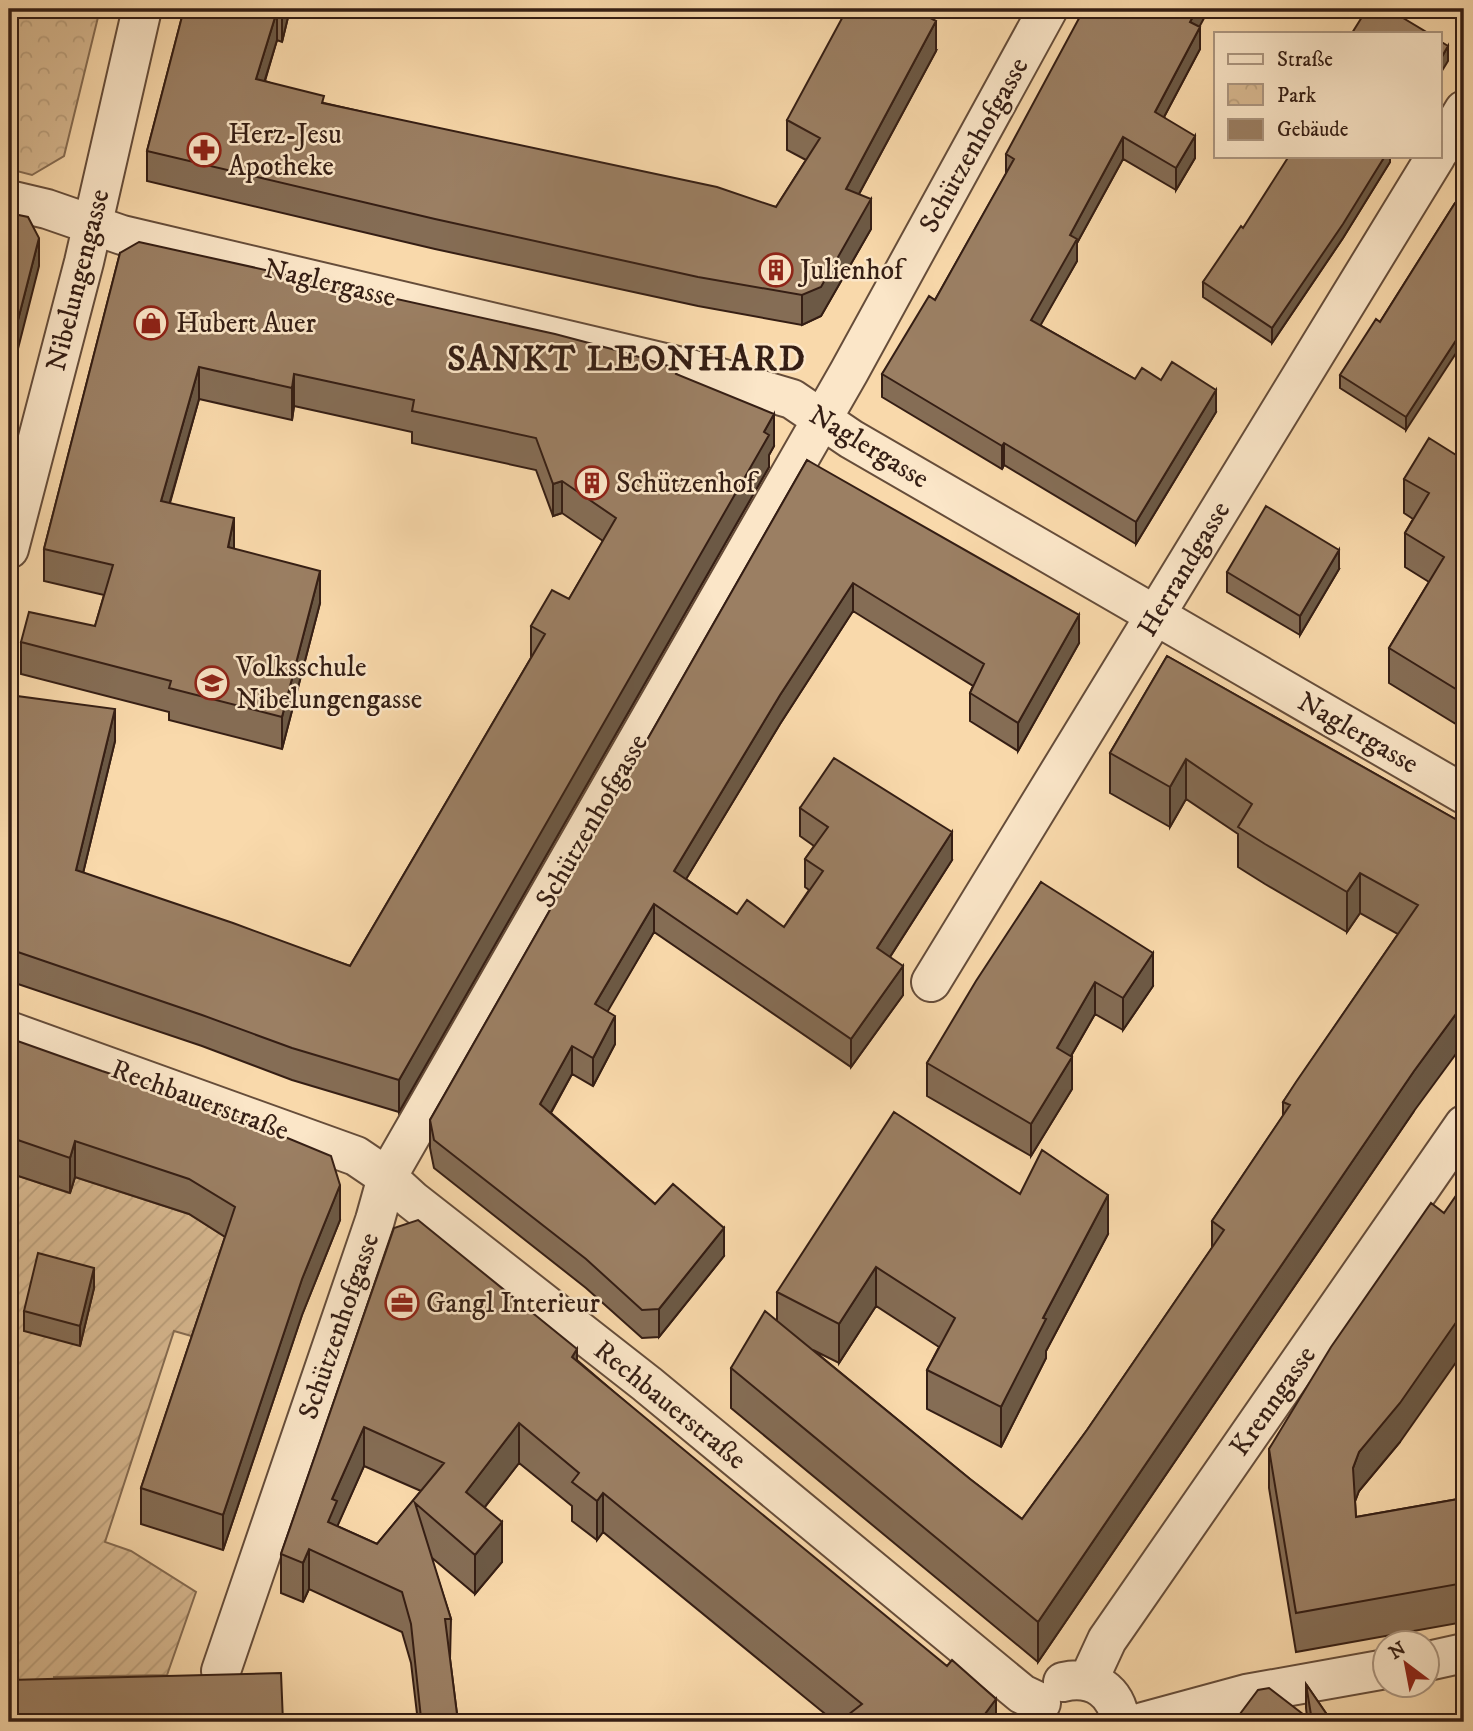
<svg xmlns="http://www.w3.org/2000/svg" width="1473" height="1731" viewBox="0 0 1473 1731" font-family="'IM FELL DW Pica',serif">
  <style>
    .park { fill: url(#park-crowns); stroke: #866c52; stroke-width: 2 }
    .garden { fill: url(#garden-furrows); stroke: #866c52; stroke-width: 2 }
    .lines { fill: none; stroke-linecap: round; stroke-linejoin: round }
    .minor-casing { stroke: #664d3a; stroke-width: 42 }
    .minor { stroke: #fbe6c8; stroke-width: 38 }
    .wall { fill: #856d55; stroke: #351e14; stroke-width: 2; fill-rule: evenodd }
    .shaded-wall { fill: #6c5945; stroke: #351e14; stroke-width: 2 }
    .building { fill: #9b7f63; stroke: #351e14; stroke-width: 2; fill-rule: evenodd }
    .labels { text-anchor: middle; dominant-baseline: central; stroke-width: 5; stroke-linejoin: round; paint-order: stroke }
    .poi-label { font-size: 28px; fill: #351e14; stroke: #fbe6c8; text-anchor: start }
    .street-label { font-size: 28px; fill: #351e14; stroke: #fbe6c8 }
    .district-label { font-size: 35px; font-weight: bold; letter-spacing: 2px; fill: #351e14; stroke: #fbe6c8 }
  </style>
  <defs>
    <pattern id="park-crowns" width="20" height="18" patternUnits="userSpaceOnUse" patternTransform="scale(1.75)"><rect width="20" height="18" fill="#d8b991"/><path d="M2 6a3 3 0 1 1 6 0M12 15a3 3 0 1 1 6 0" fill="none" stroke="#ba9f7c"/></pattern>
    <pattern id="garden-furrows" width="10" height="10" patternUnits="userSpaceOnUse" patternTransform="scale(1.75)"><rect width="10" height="10" fill="#d8b991"/><path d="M-1 1l2-2M0 10L10 0M9 11l2-2" fill="none" stroke="#ba9f7c"/></pattern>
  </defs>
  <rect width="100%" height="100%" fill="#f9d9ab"/>
  <filter id="stains"><feTurbulence type="fractalNoise" baseFrequency=".00286" numOctaves="4"/><feColorMatrix values="0 0 0 0 .2 0 0 0 0 .09 0 0 0 0 .02 0 0 0 .5 -.17"/></filter>
  <radialGradient id="worn" r=".72"><stop offset=".6" stop-color="#630" stop-opacity="0"/><stop offset="1" stop-color="#630" stop-opacity=".3"/></radialGradient>
  <!-- park -->
  <path class="park" d="M9,9H100L64,156L32,175L9,169Z"/>
  <!-- garden -->
  <path class="garden" d="M9,1148L10,1173L69,1193L75,1177L189,1214L235,1243L202,1339L174,1331L105,1542L131,1551L196,1592L167,1675L54,1677L56,1715H9Z"/>
  <g class="lines">
    <defs>
      <path id="minor" d="M1440,150L1464,110
        M9,200L47,209L122,235L690,369L792,399L851,439L1464,794
        M9,549L84,262L142,9
        M931,982L1436,156
        M9,1031L356,1156L387,1177L412,1200L647,1384L1022,1694L1041,1703
        M1428,1661L1464,1653
        M221,1671L375,1220L387,1177L849,372L1048,9
        M1088,1681L1107,1640L1464,1125
        M1063,1682C1093,1675 1117,1691 1120,1722
        M1143,1722L1246,1694L1386,1669"/>
    </defs>
    <!-- minor casing -->
    <use href="#minor" class="minor-casing"/>
    <!-- minor -->
    <use href="#minor" class="minor"/>
  </g>
  <!-- wall -->
  <path class="wall" d="M184,9H290L282,42L277,40L265,81L324,103L776,207L806,160L787,150V120L936,51L859,194L871,229L821,316L802,325L698,306L435,249L147,181V151Z
    M1199,27L1200,49L1164,117L1195,158L1176,190L1123,159L1077,243V261L1040,325L1135,379L1216,412L1136,544L1004,465L1002,469L882,397V374L935,300L1006,174V154Z
    M1390,156V162L1343,238L1272,343L1203,297V282L1243,228Z
    M1455,203L1406,430L1340,388V375L1380,322Z
    M120,253L678,375L774,446L769,455V467L399,1112L292,1080L202,1046L9,981V695L115,741L83,873L350,966L531,658V626L569,599L603,541L562,513L553,516L536,470L412,443V432L294,406L292,420L199,399L170,503L234,549L320,603L282,749L169,720V712L21,674V642L95,626L104,595L44,581V549Z
    M807,460L1079,643L1018,751L970,721V693L973,686L853,611L780,724L686,879L737,914L784,927L809,890L805,887V859L814,846L800,836V808L952,860L890,957L903,995L851,1067L654,932L607,1011L615,1044L593,1086L572,1074L551,1113L655,1204L724,1256L659,1337L642,1338L586,1288L434,1168L430,1148V1120Z
    M1464,460V729L1389,683V648L1429,582L1405,567V533L1413,519L1404,513V479Z
    M1339,569L1300,635L1227,592V572Z
    M1167,656L1464,824L1414,1111L1038,1662L731,1408V1368L777,1320V1292L1020,1194L1108,1234L1046,1351V1358L1001,1447L927,1409V1370L939,1347L876,1306L839,1363L813,1350L970,1479L1022,1519L1087,1430L1212,1248V1221L1283,1116V1102L1398,934L1360,913L1347,932L1265,884L1238,867V834L1186,799L1170,827L1110,793V753Z
    M1041,882L1153,986L1123,1030L1095,1014L1071,1056L1072,1089L1031,1156L927,1096V1063Z
    M9,1038L340,1220L302,1315L223,1550L141,1524V1488L225,1237L189,1214L75,1177L70,1193L9,1173Z
    M1444,1213L1400,1442L1359,1491L1355,1501L1356,1517L1464,1498V1622L1296,1652L1269,1488V1449Z
    M394,1228L577,1360L996,1722H835L603,1532L597,1540L572,1521V1506L519,1463L485,1507L502,1562L475,1594L431,1557L451,1619L450,1659L457,1714V1722H418L411,1663L402,1632L309,1589L303,1602L281,1593V1554ZM364,1466L421,1491L377,1544L337,1526Z
    M94,1288L80,1346L24,1331V1311Z
    M1464,1418V1462H1460V1423Z
    M1306,1684L1332,1722H1234L1307,1717L1306,1708Z"/>
  <!-- shaded-wall -->
  <path class="shaded-wall" d="M283,9H290L282,42V12Z
    M1197,9H1209L1190,44V22Z
    M277,11V40L256,109V79Z
    M936,21V51L846,218V189Z
    M1200,27V49L1155,134V112Z
    M1448,46V61L1440,74V60Z
    M1195,136V158L1176,190V168Z
    M1123,137V159L1077,243V261L1031,342V320L1070,235Z
    M1385,156H1390V162L1343,238L1272,343V328Z
    M871,199V229L821,316L802,325V295Z
    M39,238V266L9,384V355Z
    M1464,328V341L1406,430V417Z
    M199,367V399L161,533V501Z
    M294,374V406L292,420V388Z
    M1216,390V412L1136,544V522Z
    M774,414V446L769,455V467L399,1112V1080Z
    M1004,443V465L1002,469V446Z
    M562,481V513L553,516V484Z
    M234,518V550L228,547Z
    M1339,550V569L1300,635V616Z
    M320,571V603L282,749V717Z
    M853,583V611L780,724L674,899V871L780,695Z
    M1079,615V643L1018,751V723Z
    M115,709V741L76,902V870Z
    M1186,759V799L1170,827V787Z
    M952,832V860L877,977V948Z
    M1360,873V913L1347,932V892Z
    M654,904V932L595,1033V1004Z
    M1153,953V986L1123,1030V998Z
    M903,966V995L851,1067V1039Z
    M1095,982V1014L1057,1080V1048Z
    M1464,1003V1043L1414,1111L1038,1662V1622L1414,1071Z
    M615,1016V1044L593,1086V1058Z
    M572,1046V1074L540,1132V1104Z
    M1072,1057V1089L1031,1156V1124Z
    M75,1141V1177L70,1193V1158Z
    M340,1185V1220L302,1315L223,1550V1515L302,1279Z
    M1108,1195V1234L1046,1351V1358L1001,1447V1407L1043,1318Z
    M724,1228V1256L659,1337V1309Z
    M876,1267V1306L839,1363V1324Z
    M94,1268V1288L80,1346V1326Z
    M1464,1311V1351L1400,1442L1359,1491L1353,1507V1468L1359,1452Z
    M577,1349V1388L572,1357Z
    M519,1423V1463L466,1531V1492Z
    M364,1427V1466L337,1527L328,1522L332,1499Z
    M603,1493V1532L597,1540V1501Z
    M502,1522V1562L475,1594V1555Z
    M309,1549V1589L303,1602V1563Z
    M996,1699V1722H979Z"/>
  <!-- building -->
  <path class="building" d="M184,9H283L282,12L277,11L256,79L324,96L322,103L717,187L776,207L820,138L787,120L847,9H914L936,21L846,189L871,199L821,287L802,295L698,277L435,219L147,151Z
    M1084,9H1197L1190,22L1200,27L1155,112L1195,136L1176,168L1123,137L1070,235L1077,239L1031,320L1135,379L1142,368L1161,380L1172,362L1216,390L1136,522L1004,443L1002,446L882,374L929,296L935,300L1014,159L1006,154Z
    M1367,9H1388L1428,33H1352Z
    M1440,41L1448,46L1440,60Z
    M1289,156H1385L1343,224L1272,328L1203,282L1241,226L1243,228Z
    M1455,203L1464,208V207V328L1406,417L1340,375L1376,319L1380,322Z
    M9,213L28,217L39,238L9,355Z
    M139,242L555,334L623,352L678,369L676,374L774,414L764,432L769,435L399,1080L292,1048L202,1015L9,949V695L115,709L76,870L233,923L350,966L545,634L531,626L552,590L569,599L616,518L562,481L553,484L536,438L412,411L414,400L294,374L292,388L199,367L161,501L234,518L228,547L320,571L282,717L169,688L171,681L21,642L29,612L95,626L113,565L44,549L120,253Z
    M1429,438L1464,460V694L1389,648L1444,557L1405,533L1429,493L1404,479Z
    M807,460L1079,615L1018,723L970,693L984,664L853,583L780,695L674,871L737,914L747,900L784,927L823,871L805,859L828,827L800,808L834,758L952,832L877,948L903,966L851,1039L654,904L595,1004L615,1016L593,1058L572,1046L540,1104L655,1204L673,1184L724,1228L659,1309L642,1310L586,1259L434,1140L430,1120Z
    M1266,506L1339,550L1300,616L1227,572Z
    M1167,656L1464,824V1003L1414,1071L1038,1622L731,1368L765,1311L970,1479L1022,1519L1087,1430L1224,1230L1212,1221L1290,1105L1283,1102L1296,1082L1418,905L1360,873L1347,892L1265,844L1238,827L1252,804L1186,759L1170,787L1110,753Z
    M1041,882L1153,953L1123,998L1095,982L1057,1048L1072,1057L1031,1124L927,1063L976,981Z
    M9,1038L102,1071L215,1108L331,1156L340,1185L302,1279L223,1515L141,1488L235,1207L189,1179L75,1141L70,1158L9,1137Z
    M894,1112L1020,1194L1042,1150L1108,1195L1043,1318L1046,1319L1001,1407L927,1370L955,1318L876,1267L839,1324L777,1292Z
    M1464,1184V1311L1400,1403L1359,1452L1353,1468L1356,1517L1464,1498V1583L1296,1613L1269,1449L1331,1347L1431,1203L1444,1213Z
    M418,1220L577,1349L572,1357L718,1478L947,1666L952,1660L996,1699L979,1722H839L862,1704L603,1493L597,1501L572,1482L579,1473L519,1423L466,1492L502,1522L475,1555L415,1503L451,1619H445L457,1714L421,1718L411,1624L402,1592L309,1549L303,1563L281,1554L394,1228ZM364,1427L444,1463L377,1544L328,1522L337,1501L332,1499Z
    M38,1253L94,1268L80,1326L24,1311Z
    M281,1673L283,1722H9V1680Z
    M1306,1684L1332,1722H1234L1258,1690L1269,1688L1312,1721Z
    M1355,1716L1361,1722H1348Z"/>
  <!-- icons -->
  <defs>
    <symbol id="pharmacy-ring" viewBox="-11 -11 22 22"><circle r="9.5" fill="#fbe6c8" stroke="#8f2418" stroke-width="1.5"/><path d="M-2-6h4v4h4v4h-4v4h-4v-4h-4v-4h4Z" fill="#8f2418"/></symbol>
    <symbol id="building-ring" viewBox="-11 -11 22 22"><circle r="9.5" fill="#fbe6c8" stroke="#8f2418" stroke-width="1.5"/><path d="M-4-6H4V6H1V3H-1V6H-4ZM-2.5-4.3h1.7v1.8h-1.7ZM.8-4.3h1.7v1.8H.8ZM-2.5-1h1.7V.8h-1.7ZM.8-1h1.7V.8H.8Z" fill="#8f2418"/></symbol>
    <symbol id="shop-ring" viewBox="-11 -11 22 22"><circle r="9.5" fill="#fbe6c8" stroke="#8f2418" stroke-width="1.5"/><path d="M-5-2.5h2.3a2.7 3.5 0 0 1 5.4 0H5L5.5 6h-11ZM-1.5-2.5h3a1.5 2.3 0 0 0-3 0Z" fill="#8f2418"/></symbol>
    <symbol id="school-ring" viewBox="-11 -11 22 22"><circle r="9.5" fill="#fbe6c8" stroke="#8f2418" stroke-width="1.5"/><path d="M0-5L7-2L0 1L-7-2ZM-4 1L0 2.5L4 1V4Q0 6-4 4Z" fill="#8f2418"/></symbol>
    <symbol id="office-ring" viewBox="-11 -11 22 22"><circle r="9.5" fill="#fbe6c8" stroke="#8f2418" stroke-width="1.5"/><path d="M-6-3h4V-5.5h4V-3h4V5H-6ZM-1-4.5V-3h2v-1.5ZM-6 0V1H6V0Z" fill="#8f2418"/></symbol>
  </defs>
  <g fill-rule="evenodd">
    <use href="#pharmacy-ring" x="185" y="131" width="38" height="38"/>
    <use href="#building-ring" x="757" y="251" width="38" height="38"/>
    <use href="#shop-ring" x="132" y="304" width="38" height="38"/>
    <use href="#building-ring" x="573" y="464" width="38" height="38"/>
    <use href="#school-ring" x="193" y="664" width="38" height="38"/>
    <use href="#office-ring" x="383" y="1284" width="38" height="38"/>
  </g>
  <g class="labels">
    <!-- poi labels -->
    <g class="poi-label">
      <text x="228" y="134">Herz-Jesu<tspan x="228" dy="32">Apotheke</tspan></text>
      <text x="800" y="270">Julienhof</text>
      <text x="176" y="323">Hubert Auer</text>
      <text x="616" y="483">Schützenhof</text>
      <text x="236" y="667">Volksschule<tspan x="236" dy="32">Nibelungengasse</tspan></text>
      <text x="426" y="1303">Gangl Interieur</text>
    </g>
    <!-- street labels -->
    <g class="street-label">
      <text transform="translate(974 145) rotate(-61)">Schützenhofgasse</text>
      <text transform="translate(78 280) rotate(-76)">Nibelungengasse</text>
      <text transform="translate(330 283) rotate(13)">Naglergasse</text>
      <text transform="translate(869 447) rotate(31)">Naglergasse</text>
      <text transform="translate(1184 569) rotate(-59)">Herrandgasse</text>
      <text transform="translate(1358 733) rotate(30)">Naglergasse</text>
      <text transform="translate(592 821) rotate(-60)">Schützenhofgasse</text>
      <text transform="translate(200 1100) rotate(20)">Rechbauerstraße</text>
      <text transform="translate(339 1326) rotate(-71)">Schützenhofgasse</text>
      <text transform="translate(1273 1401) rotate(-55)">Krenngasse</text>
      <text transform="translate(670 1405) rotate(39)">Rechbauerstraße</text>
    </g>
    <!-- district labels -->
    <g class="district-label">
      <text x="627" y="360">SANKT LEONHARD</text>
    </g>
  </g>
  <!-- margin -->
  <rect width="1473" height="1731" fill="none" stroke="#f9d9ab" stroke-width="35"/>
  <rect x="10" y="10" width="1452" height="1710" fill="none" stroke="#351e14" stroke-width="3.5"/>
  <rect x="18" y="18" width="1438" height="1696" fill="none" stroke="#351e14" stroke-width="2"/>
  <!-- legend -->
  <rect x="1214" y="32" width="228" height="126" fill="#fbe6c8" stroke="#ac9680" stroke-width="2"/>
  <rect x="1228" y="54" width="35" height="10" fill="#fbe6c8" stroke="#ac9680" stroke-width="2"/>
  <text x="1277" y="66" font-size="21" fill="#351e14">Straße</text>
  <rect x="1228" y="84" width="35" height="21" fill="url(#park-crowns)" stroke="#ac9680" stroke-width="2"/>
  <text x="1277" y="102" font-size="21" fill="#351e14">Park</text>
  <rect x="1228" y="119" width="35" height="21" fill="#9b7f63" stroke="#ac9680" stroke-width="2"/>
  <text x="1277" y="136" font-size="21" fill="#351e14">Gebäude</text>
  <!-- north arrow -->
  <g transform="translate(1406 1664) rotate(328)"><circle r="33" fill="#fbe6c8" stroke="#ac9680" stroke-width="2"/>
  <path d="M0-5L12 26L0 18L-12 26Z" fill="#8f2418"/>
  <text y="-10" font-size="19" font-weight="bold" text-anchor="middle" fill="#351e14">N</text>
  </g>
  <rect width="100%" height="100%" filter="url(#stains)"/>
  <rect width="100%" height="100%" fill="url(#worn)"/>
</svg>
